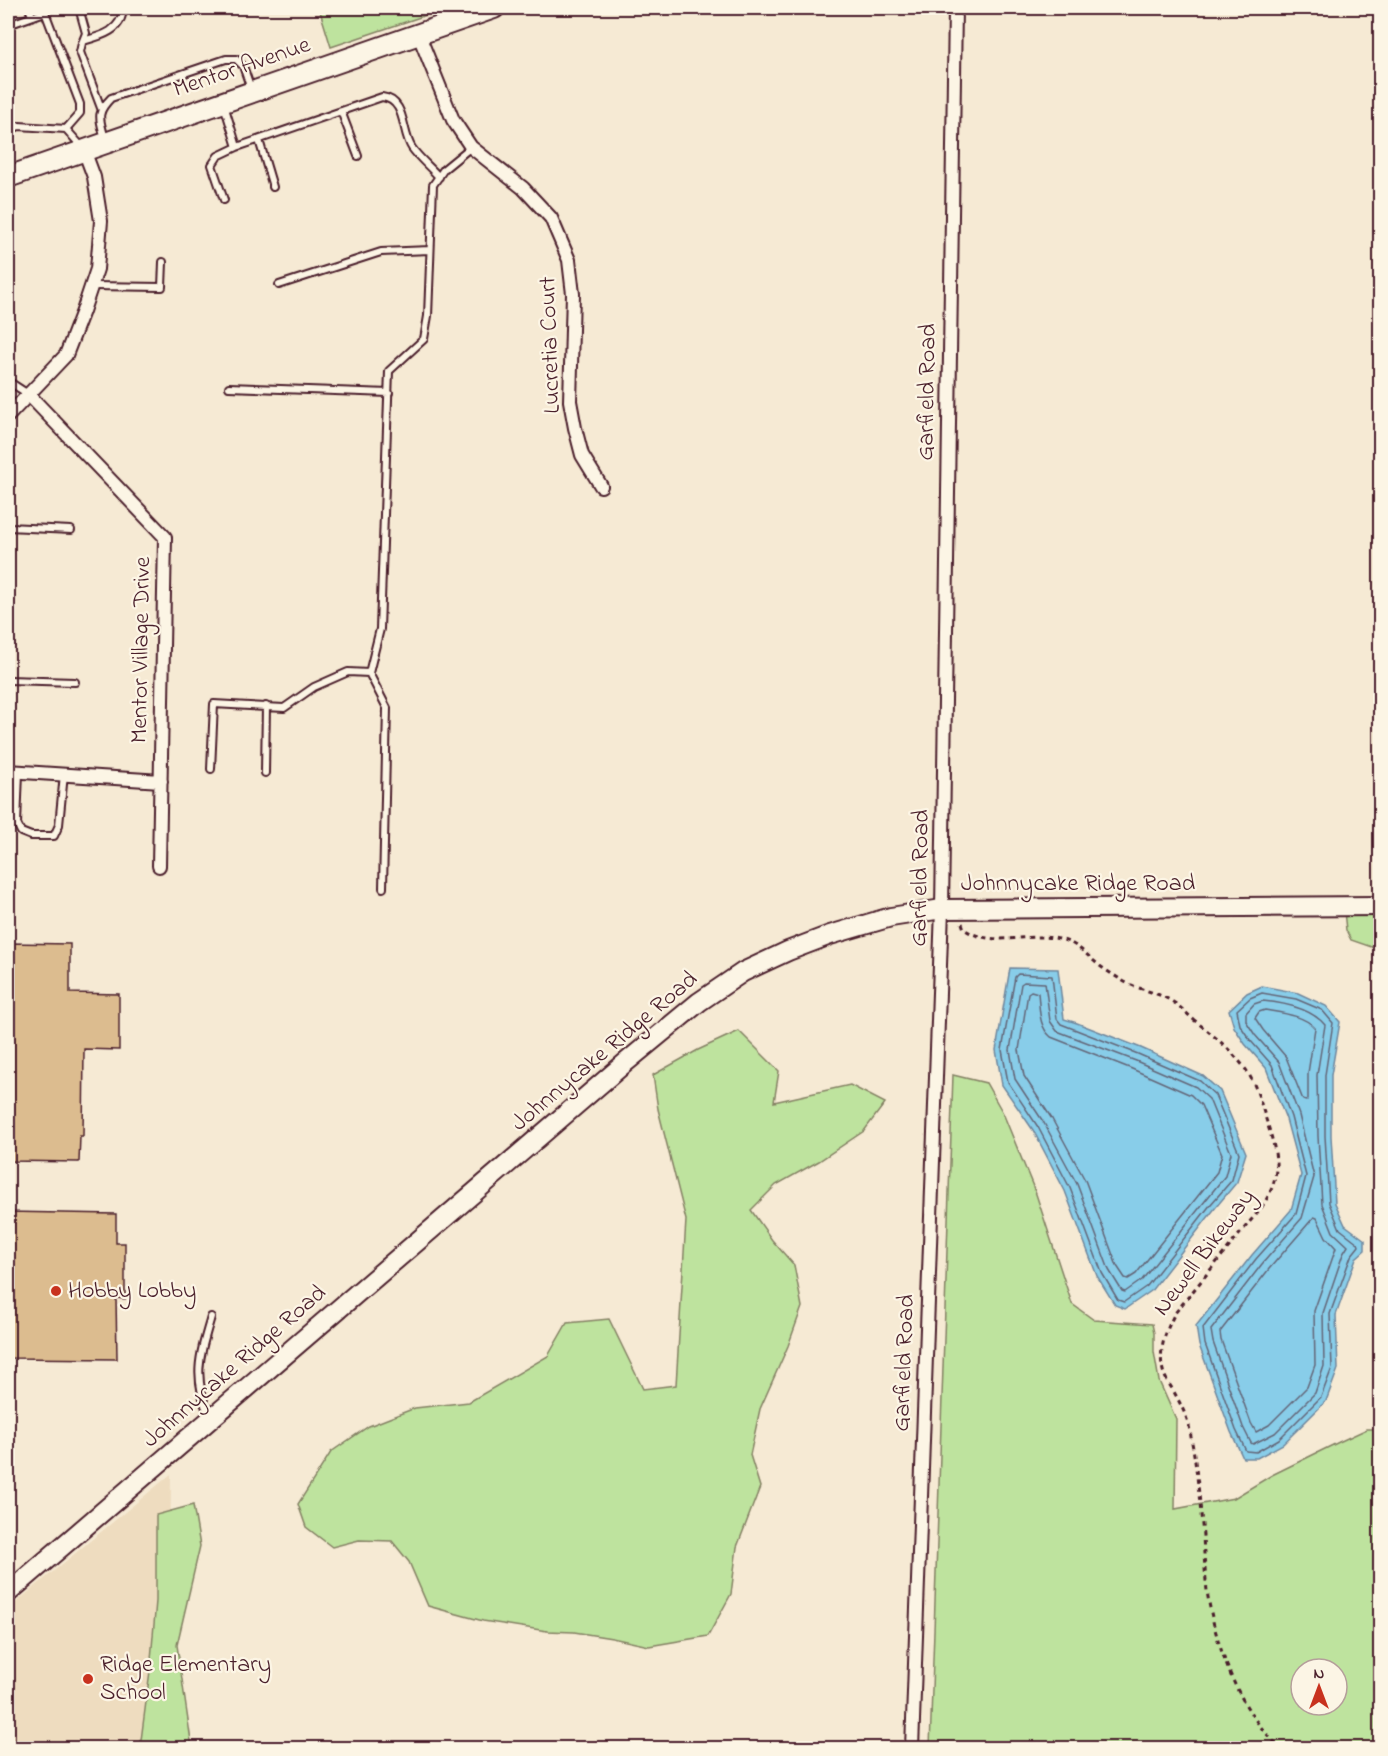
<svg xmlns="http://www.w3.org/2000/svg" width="1388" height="1756" viewBox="0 0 1388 1756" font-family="'Indie Flower',sans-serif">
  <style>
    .built { fill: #eedcbf }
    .green { fill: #bee39e; stroke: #848164; stroke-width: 1.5; fill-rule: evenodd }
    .water { fill: #88cde9; stroke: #6f879d; stroke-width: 1.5 }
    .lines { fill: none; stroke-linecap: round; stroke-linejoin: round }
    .shore { stroke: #636577; stroke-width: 1.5 }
    .building { fill: #dcbc8f; stroke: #4a1f2b; stroke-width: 1.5 }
    .service-casing { stroke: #4a1f2b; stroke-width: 10 }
    .minor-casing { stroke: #4a1f2b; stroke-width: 16 }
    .secondary-casing { stroke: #4a1f2b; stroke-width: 22 }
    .primary-casing { stroke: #4a1f2b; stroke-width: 24 }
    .path { stroke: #4a1f2b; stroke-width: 3; stroke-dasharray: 4.5 4.5; stroke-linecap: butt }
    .service { stroke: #fcf5e5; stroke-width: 6 }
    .minor { stroke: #fcf5e5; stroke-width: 12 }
    .secondary { stroke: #fcf5e5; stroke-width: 18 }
    .primary { stroke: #fcf5e5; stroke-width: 20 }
    .poi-dot { fill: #c8321e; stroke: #fcf5e5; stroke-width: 2 }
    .labels { text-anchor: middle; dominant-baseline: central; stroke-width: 4.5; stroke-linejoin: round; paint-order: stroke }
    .street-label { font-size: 24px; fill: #4a1f2b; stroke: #fcf5e5 }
    .poi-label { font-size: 24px; fill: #4a1f2b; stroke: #fcf5e5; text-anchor: start }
  </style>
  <rect width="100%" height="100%" fill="#f6ead4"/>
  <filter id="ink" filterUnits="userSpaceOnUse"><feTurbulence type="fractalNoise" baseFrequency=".0167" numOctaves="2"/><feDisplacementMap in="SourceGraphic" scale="12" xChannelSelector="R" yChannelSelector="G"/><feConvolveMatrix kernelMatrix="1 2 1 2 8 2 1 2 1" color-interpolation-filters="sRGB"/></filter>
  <g filter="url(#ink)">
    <!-- built -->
    <path class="built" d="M171,1474L169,1748H8V1609Z"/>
    <!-- green -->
    <path class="green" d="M319,8H447L331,47Z
      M1344,911H1380V950L1351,940L1346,930Z
      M739,1031L779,1071L774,1102L850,1085L885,1103L864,1131L819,1161L776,1185L751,1210L772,1240L794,1265L802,1307L788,1346L760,1409L750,1455L760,1487L737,1547L731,1594L708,1636L649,1646L612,1638L574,1632L547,1631L483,1621L428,1606L409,1562L392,1541L359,1540L332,1547L306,1527L298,1504L331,1452L369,1426L415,1408L469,1402L548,1356L567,1323L609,1319L643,1389L676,1385L686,1220L658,1109L653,1075L698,1050Z
      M953,1075L986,1083L1003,1113L1036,1194L1072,1304L1094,1320L1152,1324L1154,1333V1352L1159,1381L1176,1419L1175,1509L1234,1498L1272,1475L1339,1442L1367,1429H1380V1748H930ZM1301,1669H1337V1705H1301Z
      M193,1505L200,1546L177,1645L192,1748H140L150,1671L156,1601V1515Z"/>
    <!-- water -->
    <path class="water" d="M1010,968L1058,969L1064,1019L1077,1023L1141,1048L1203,1076L1220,1091L1246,1153L1237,1182L1216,1207L1151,1291L1125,1309L1115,1305L1097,1276L1065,1191L1033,1130L1002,1085L996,1050Z
      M1262,986L1298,993L1326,1006L1340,1022L1331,1075V1136L1335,1203L1345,1225L1365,1240V1250L1356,1258L1336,1315L1338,1369L1326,1401L1283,1444L1257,1458H1243L1231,1432L1199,1345L1196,1326L1252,1255L1291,1210L1301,1175L1286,1119L1266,1068L1245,1044L1234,1027L1229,1010L1247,993Z"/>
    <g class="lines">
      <!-- shore -->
      <path class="shore" d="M1018,974L1052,976L1057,1019L1061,1024L1138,1054L1200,1081L1215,1095L1239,1153L1232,1180L1211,1204L1147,1286L1124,1302L1118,1300L1102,1273L1070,1188L1038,1127L1008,1082L1002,1050L1015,977Z
        M1024,982L1045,983L1050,1021L1057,1031L1136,1061L1196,1087L1209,1099L1231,1153L1225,1176L1142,1280L1125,1292L1122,1291L1109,1270L1077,1184L1044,1123L1015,1079L1010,1050L1021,984Z
        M1031,991L1038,993C1040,1009 1038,1026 1051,1037L1132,1069L1191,1095L1201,1105L1222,1154L1217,1172L1136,1274L1128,1279L1125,1278L1117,1266L1085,1180L1052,1119L1024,1076L1019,1050L1028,993Z
        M1262,993L1296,999L1322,1010L1333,1023L1325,1075V1136L1329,1203L1340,1229L1358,1243L1359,1246L1351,1256L1330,1314L1332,1368L1321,1397L1279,1439L1256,1452L1246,1451L1236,1430L1205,1344L1203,1328L1256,1259L1296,1214L1306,1176L1291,1117L1272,1065L1250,1040L1240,1025L1237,1010L1250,998Z
        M1263,1001C1284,1003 1311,1008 1325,1025L1317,1075L1318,1136L1322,1204L1333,1232L1348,1246L1343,1254L1323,1313L1324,1366L1315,1393L1275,1433L1253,1444L1251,1443L1243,1427L1213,1342L1211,1330L1262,1264L1302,1218L1314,1177L1299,1115L1279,1062L1255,1035L1246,1021V1013L1254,1004Z
        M1265,1010C1281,1013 1304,1015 1315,1028L1308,1073V1099L1306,1101L1303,1100L1286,1057L1263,1030L1255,1018L1259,1012Z
        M1314,1217L1317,1218L1326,1237L1336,1248L1314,1311L1315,1365L1307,1387L1269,1425L1256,1432L1251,1423L1221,1340L1220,1332L1269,1269Z"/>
    </g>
    <!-- building -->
    <path class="building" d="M8,943L70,944V993L119,994V1050L84,1049L83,1136H80L79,1162L9,1161L10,1153H8Z
      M8,1212L116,1214V1243H125V1299L116,1298L117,1359L8,1358Z"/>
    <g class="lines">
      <defs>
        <path id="service" d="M29,8L32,16
          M79,8L86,33L82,43L80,52L101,108
          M8,25L45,12L80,104V113L66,129
          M83,41C102,36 122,31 123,8
          M224,105L237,147L382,97C407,100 401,132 412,148C419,158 430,167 439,177
          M341,111L358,156
          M8,131L19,126L66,129L82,147
          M105,139C100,119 95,114 111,98L226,59H236L243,66L251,89
          M259,140L273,187
          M224,200L212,165L218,156L237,147
          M279,285L381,252L430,250
          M92,286L162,287L163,262
          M8,381L28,394
          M229,387L389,393
          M8,527L71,530
          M369,673L380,629L389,371L424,339L428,316L433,185L444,169L471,147
          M8,680L75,682
          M211,769L214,704L284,708L314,687L348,672L369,673L387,708L383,888
          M19,772L17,824L21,832L31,836H54L59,825L64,774
          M265,773L266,706
          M209,1417C193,1375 199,1358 211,1317"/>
        <path id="minor" d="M418,33L453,120L471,147L523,188L551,218L569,260L573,294L570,401L575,428L582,455L601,486
          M28,394L165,537L159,866
          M8,416L66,355L83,311L97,269L101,221L94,177L84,150
          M8,771L161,781
          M912,1748L942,909L955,8"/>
        <path id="secondary" d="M8,1593L625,1063L699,1002L743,972L788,951L830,935L891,917L942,909L1380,906"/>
        <path id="primary" d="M8,177L494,8"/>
      </defs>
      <!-- service casing -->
      <use href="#service" class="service-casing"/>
      <!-- minor casing -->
      <use href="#minor" class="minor-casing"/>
      <!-- secondary casing -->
      <use href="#secondary" class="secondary-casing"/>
      <!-- primary casing -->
      <use href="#primary" class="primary-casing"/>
      <!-- path -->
      <path class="path" d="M962,923L964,929C996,951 1037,927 1071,943C1082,949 1090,958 1100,966C1107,971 1115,976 1123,981C1139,990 1158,992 1173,1002C1181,1007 1187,1014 1194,1020C1212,1034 1230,1049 1244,1067C1254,1080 1259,1097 1264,1113C1276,1151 1285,1173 1261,1208L1175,1313C1165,1332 1157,1353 1164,1374C1166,1380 1170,1385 1173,1390C1181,1405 1189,1419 1191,1437C1197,1469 1200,1503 1203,1536C1204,1554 1205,1573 1207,1591C1215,1644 1239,1713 1281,1748"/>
      <!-- service -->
      <use href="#service" class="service"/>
      <!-- minor -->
      <use href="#minor" class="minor"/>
      <!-- secondary -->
      <use href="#secondary" class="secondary"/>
      <!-- primary -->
      <use href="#primary" class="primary"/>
    </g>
  </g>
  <!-- markers -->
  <g class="poi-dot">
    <circle cx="56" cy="1291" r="6"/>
    <circle cx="88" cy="1679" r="6"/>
  </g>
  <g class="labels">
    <!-- street labels -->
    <g class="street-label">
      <text transform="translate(242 68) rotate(-19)">Mentor Avenue</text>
      <text transform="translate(551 345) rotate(-92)">Lucretia Court</text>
      <text transform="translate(928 392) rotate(-89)">Garfield Road</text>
      <text transform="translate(142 650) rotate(-89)">Mentor Village Drive</text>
      <text transform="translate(921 878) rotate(-89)">Garfield Road</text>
      <text x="1078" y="884">Johnnycake Ridge Road</text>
      <text transform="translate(605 1052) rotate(-40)">Johnnycake Ridge Road</text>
      <text transform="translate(1205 1253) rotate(-53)">Newell Bikeway</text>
      <text transform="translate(905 1363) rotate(-88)">Garfield Road</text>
      <text transform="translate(235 1367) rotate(-41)">Johnnycake Ridge Road</text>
    </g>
    <!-- poi labels -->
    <g class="poi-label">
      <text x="68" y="1291">Hobby Lobby</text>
      <text x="100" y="1665">Ridge Elementary<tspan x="100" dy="28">School</tspan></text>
    </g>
  </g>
  <!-- margin -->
  <rect width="1388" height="1756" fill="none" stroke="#fcf5e5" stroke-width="30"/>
  <rect x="15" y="15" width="1358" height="1726" fill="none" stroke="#4a1f2b" stroke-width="2" filter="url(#ink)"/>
  <!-- north arrow -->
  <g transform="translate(1319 1687)"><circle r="28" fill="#fcf5e5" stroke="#b59f9b" stroke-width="1.5"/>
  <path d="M0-4.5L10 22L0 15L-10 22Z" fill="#c8321e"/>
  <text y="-9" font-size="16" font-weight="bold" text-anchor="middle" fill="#4a1f2b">N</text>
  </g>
</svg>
